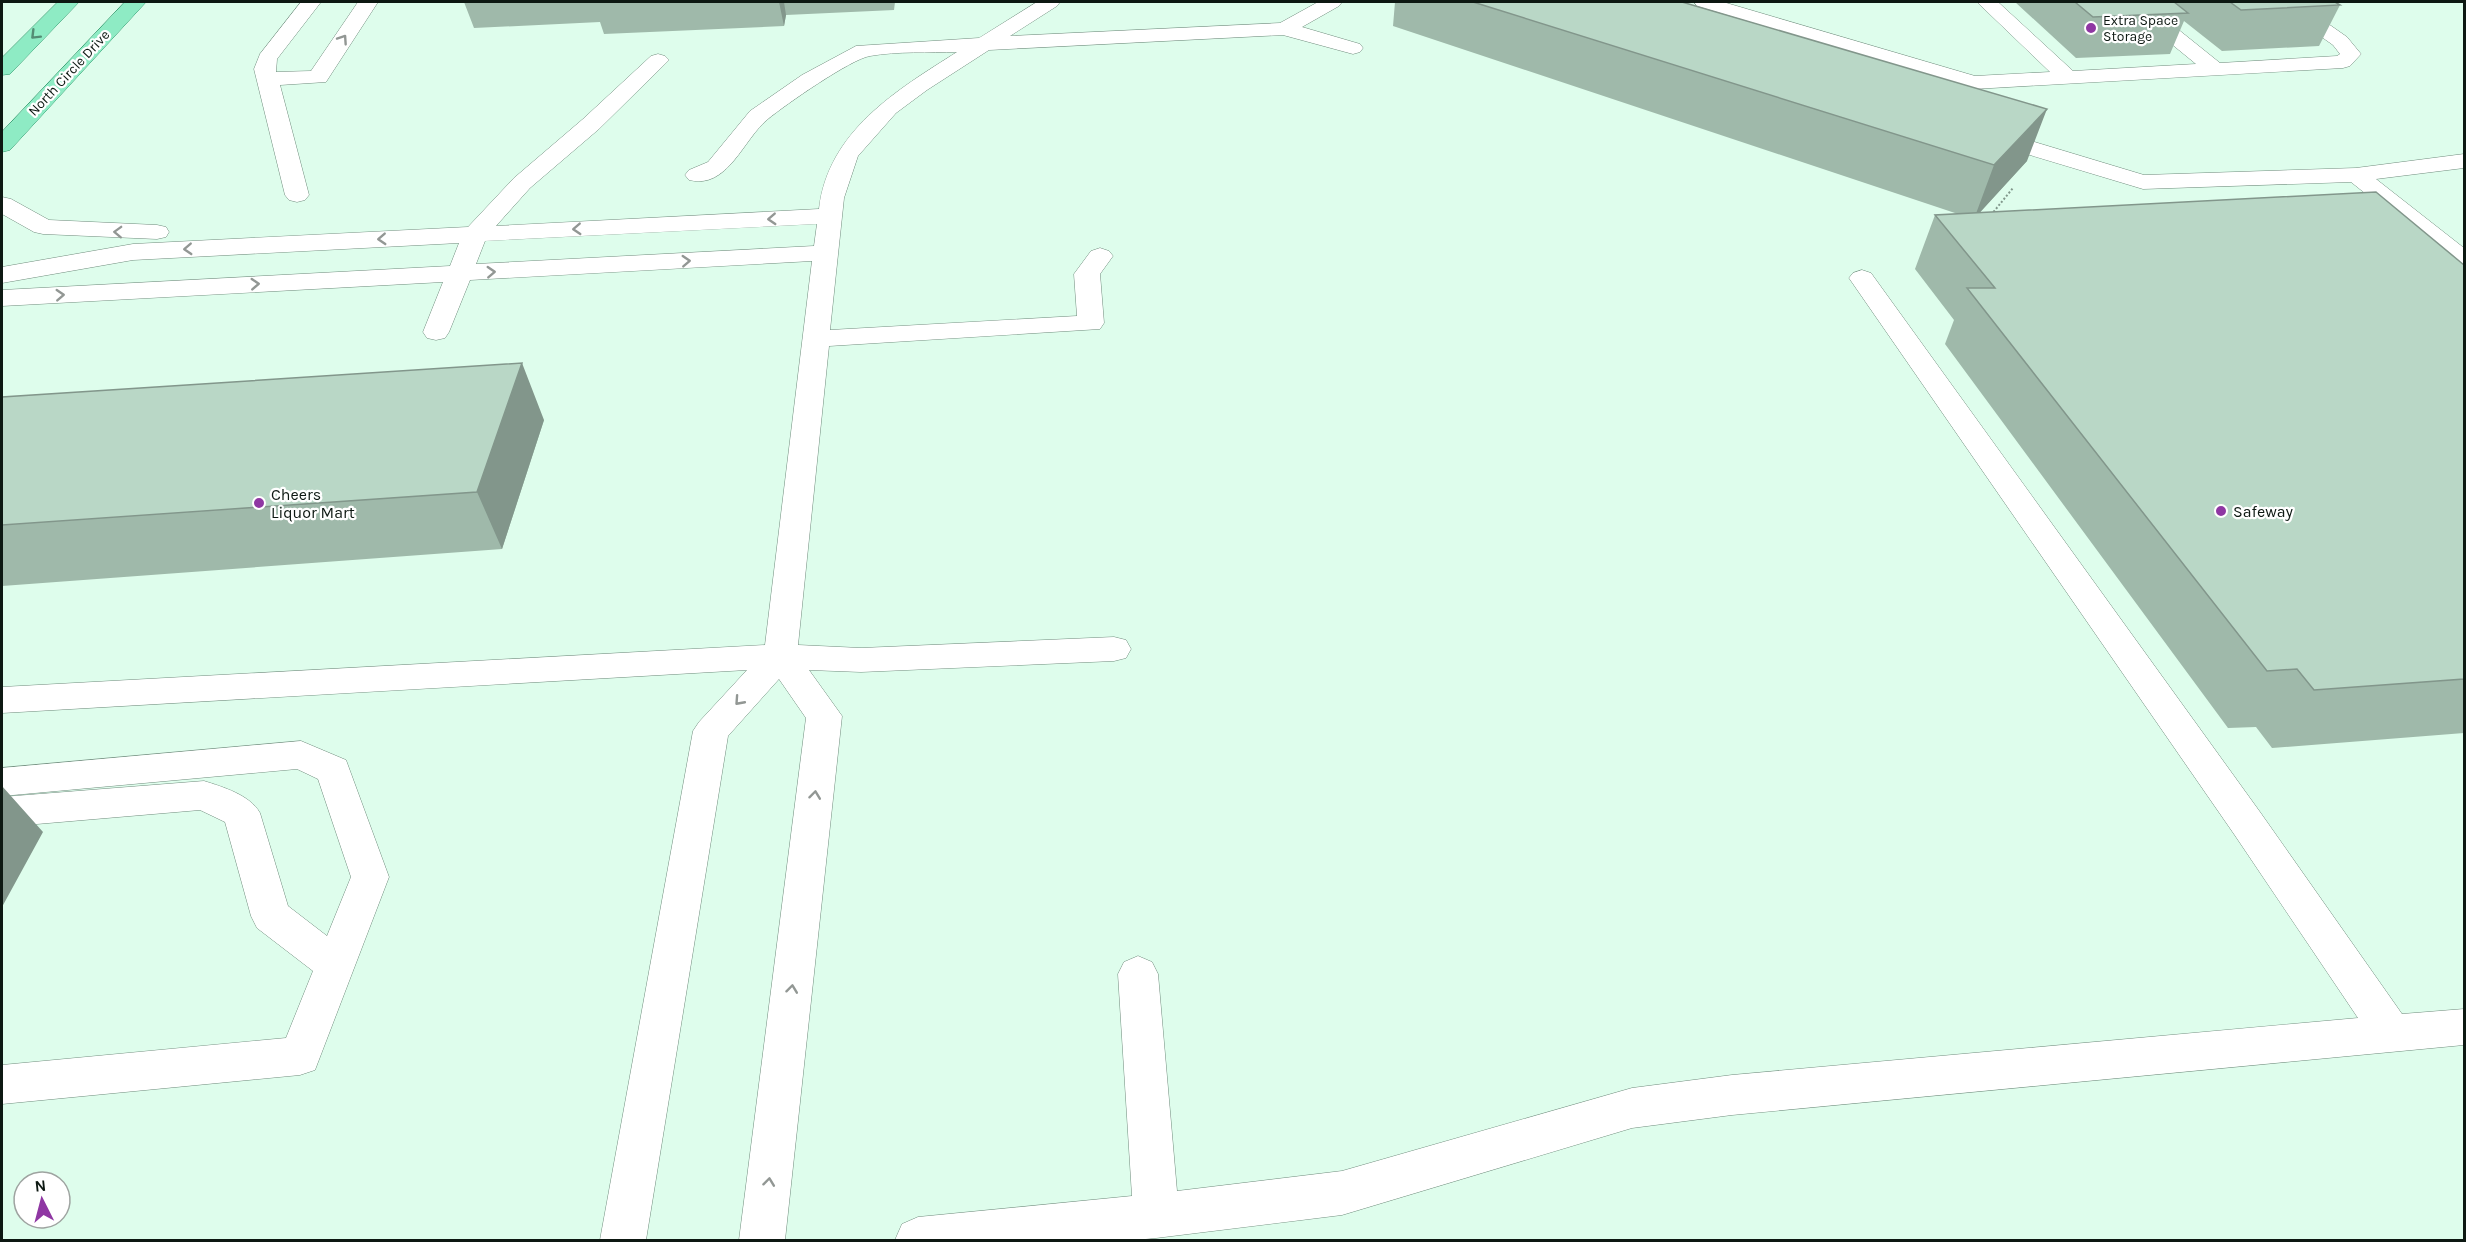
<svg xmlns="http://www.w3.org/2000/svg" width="2466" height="1242" viewBox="0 0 2466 1242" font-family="Karla,sans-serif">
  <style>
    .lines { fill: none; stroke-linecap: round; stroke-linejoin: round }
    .minor-casing { stroke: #708c7d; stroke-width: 1 }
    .major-casing { stroke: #30986c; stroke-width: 1 }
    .path { stroke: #82988c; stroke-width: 2; stroke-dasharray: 2 2; stroke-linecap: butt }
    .minor { fill: #fff; fill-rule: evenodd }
    .major { fill: #8eebc4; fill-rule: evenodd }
    .wall { fill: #9fb9aa }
    .shaded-wall { fill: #82968b }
    .building { fill: #b9d7c6; stroke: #82968b; stroke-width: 1.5 }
    .oneway { stroke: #548c74 }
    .oneway2 { stroke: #929794 }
    .poi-dot { fill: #8f37a3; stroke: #fff; stroke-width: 2 }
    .labels { text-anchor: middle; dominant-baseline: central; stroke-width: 4.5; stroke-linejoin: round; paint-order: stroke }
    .far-poi-label { font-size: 14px; fill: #0d1812; stroke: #fff; text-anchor: start }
    .far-street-label { font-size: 14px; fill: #0d1812; stroke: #fff }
    .poi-label { font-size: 16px; fill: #0d1812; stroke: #fff; text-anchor: start }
  </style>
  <rect width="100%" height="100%" fill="#defdec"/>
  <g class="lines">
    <defs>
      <path id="minor" d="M301,2H321L277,59L276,72L311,71L358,2H378L326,82L280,85L309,195L305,200L297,202L289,200L285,195L254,69L260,54Z
        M1037,2H1060L1057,6L1010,36L1280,23L1318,2H1342L1339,6L1302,27L1360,44L1363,48L1360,52L1353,54L1283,35L989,50L927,90L896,113L858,156L844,198L830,330L1077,316L1074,274L1091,251L1100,248L1109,251L1113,256L1100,274L1104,323L1100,329L829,346L798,645L861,648L1114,637L1126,640L1131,649L1126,658L1114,661L861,672L809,670L842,716L785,1240H739L806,718L779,679L728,736L646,1240H600L693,731L699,722L747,670L2,713V687L765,645L812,261L470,280L449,332L445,338L436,340L427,338L423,332L443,282L2,306V290L450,266L459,243L133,260L2,283V267L133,244L468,227L514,178L583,119L651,56L658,54L665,56L669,60L665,64L599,129L530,188L496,226L819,209C828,131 897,90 957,52C929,53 898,51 870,56C851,59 785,105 768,119C743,139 728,190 689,180L685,175L689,170L708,162L750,111L802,75L856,46L979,38ZM817,224L814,246L476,264L485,241Z
        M1694,2H1723L1975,76L2050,72L1977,2H1998L2073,71L2196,64L2125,6L2122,2H2144L2220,63L2337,56L2340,54L2333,45L2278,6L2275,2H2297L2347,37L2361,54L2350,66L2343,68L1974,89L1697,6Z
        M1988,128L2144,175L2356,168L2464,154V168L2376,179L2464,248V267L2455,265L2351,182L2143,189L1980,140L1977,135L1980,130Z
        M2,197L11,199L49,220L157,225L166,227L169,232L166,237L157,239L43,234L34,232L2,214Z
        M1862,270L1871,273L2260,812L2402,1014L2464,1009V1045L1732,1115L1632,1128L1342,1215L1156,1238L1135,1240H895L902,1224L918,1217L1132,1196L1118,974L1124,962L1138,956L1152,962L1158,974L1177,1191L1342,1171L1632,1088L1732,1075L2358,1018L2234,834L1849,278L1853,273Z
        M301,741L346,760L389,877L315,1070L300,1075L2,1104V1065L286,1038L313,971L257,928L251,916L225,822L200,810L2,827V797L204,781C223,787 250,795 260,813L288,906L327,936L351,877L318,779L297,769L2,796V768Z"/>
      <path id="major" d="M58,2H79L10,74L2,75V58Z
        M125,2H146L10,150L2,152V132Z"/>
    </defs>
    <!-- minor casing -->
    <use href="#minor" class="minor-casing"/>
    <!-- major casing -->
    <use href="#major" class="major-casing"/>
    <!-- path -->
    <path class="path" d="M1991,215L2013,188"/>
    <!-- minor -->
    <use href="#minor" class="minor"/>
    <!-- major -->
    <use href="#major" class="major"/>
  </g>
  <!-- wall -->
  <path class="wall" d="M464,2H895L894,10L786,15L784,26L604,34L600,22L474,28Z
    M1395,2H1682L2027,161L1980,212L2464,265V733L2272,748L2256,727L2228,728L1945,344L1954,320L1915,269L1935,215L1958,214L1393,26Z
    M2015,2H2335L2340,5L2319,46L2222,51L2184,21L2170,54L2076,58Z
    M2,397L544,420L502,549L2,586Z"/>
  <!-- shaded-wall -->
  <path class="shaded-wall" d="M779,2H784L786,15L784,26Z
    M2047,109L2027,161L1974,219L1994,165Z
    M522,363L544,420L502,549L477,492Z
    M2,786L43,832L2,907Z"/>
  <!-- building -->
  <path class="building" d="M1473,2H1682L2047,109L1994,165Z
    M2075,2H2174L2188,13L2093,17Z
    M2230,2H2335L2340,5L2241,10Z
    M2376,192L2464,265V679L2314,690L2297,669L2267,671L1967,288H1995L1935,215Z
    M522,363L477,492L2,525V397Z"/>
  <!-- one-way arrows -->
  <defs><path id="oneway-chevron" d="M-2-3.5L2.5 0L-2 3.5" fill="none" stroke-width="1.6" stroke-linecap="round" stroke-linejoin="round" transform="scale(1.5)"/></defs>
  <use class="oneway" href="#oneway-chevron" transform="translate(35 35) rotate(135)"/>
  <g class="oneway2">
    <use href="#oneway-chevron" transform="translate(343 39) rotate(-56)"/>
    <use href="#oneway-chevron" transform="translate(772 219) rotate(177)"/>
    <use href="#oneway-chevron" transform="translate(577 229) rotate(177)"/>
    <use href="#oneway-chevron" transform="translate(118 232) rotate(-178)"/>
    <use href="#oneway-chevron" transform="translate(382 239) rotate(177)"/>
    <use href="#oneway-chevron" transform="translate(188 249) rotate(177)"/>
    <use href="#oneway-chevron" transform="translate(686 261) rotate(-3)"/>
    <use href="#oneway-chevron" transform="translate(491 272) rotate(-3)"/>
    <use href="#oneway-chevron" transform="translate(255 284) rotate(-3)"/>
    <use href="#oneway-chevron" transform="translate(60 295) rotate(-3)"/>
    <use href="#oneway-chevron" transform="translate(739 701) rotate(132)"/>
    <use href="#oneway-chevron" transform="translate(815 795) rotate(-83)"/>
    <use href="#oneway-chevron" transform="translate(792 989) rotate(-83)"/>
    <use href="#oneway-chevron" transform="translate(769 1182) rotate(-83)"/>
  </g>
  <!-- markers -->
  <g class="poi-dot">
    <circle cx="2091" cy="28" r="6"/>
    <circle cx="259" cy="503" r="6"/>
    <circle cx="2221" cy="511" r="6"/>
  </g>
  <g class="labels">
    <!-- far-poi labels -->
    <g class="far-poi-label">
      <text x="2103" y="20">Extra Space<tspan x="2103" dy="16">Storage</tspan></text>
    </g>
    <!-- far-street labels -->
    <g class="far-street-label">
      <text transform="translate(69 73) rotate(-47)">North Circle Drive</text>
    </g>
    <!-- poi labels -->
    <g class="poi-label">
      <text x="271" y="494">Cheers<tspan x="271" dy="18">Liquor Mart</tspan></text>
      <text x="2233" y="511">Safeway</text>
    </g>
  </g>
  <!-- border -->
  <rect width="2466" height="1242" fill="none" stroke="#0d1812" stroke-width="6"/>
  <!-- north arrow -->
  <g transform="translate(42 1200) rotate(354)"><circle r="28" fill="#ffffff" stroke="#9ea3a0" stroke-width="1.5"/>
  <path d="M0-4.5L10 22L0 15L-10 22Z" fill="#8f37a3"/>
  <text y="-9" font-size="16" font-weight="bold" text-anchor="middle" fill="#0d1812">N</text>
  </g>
</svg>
